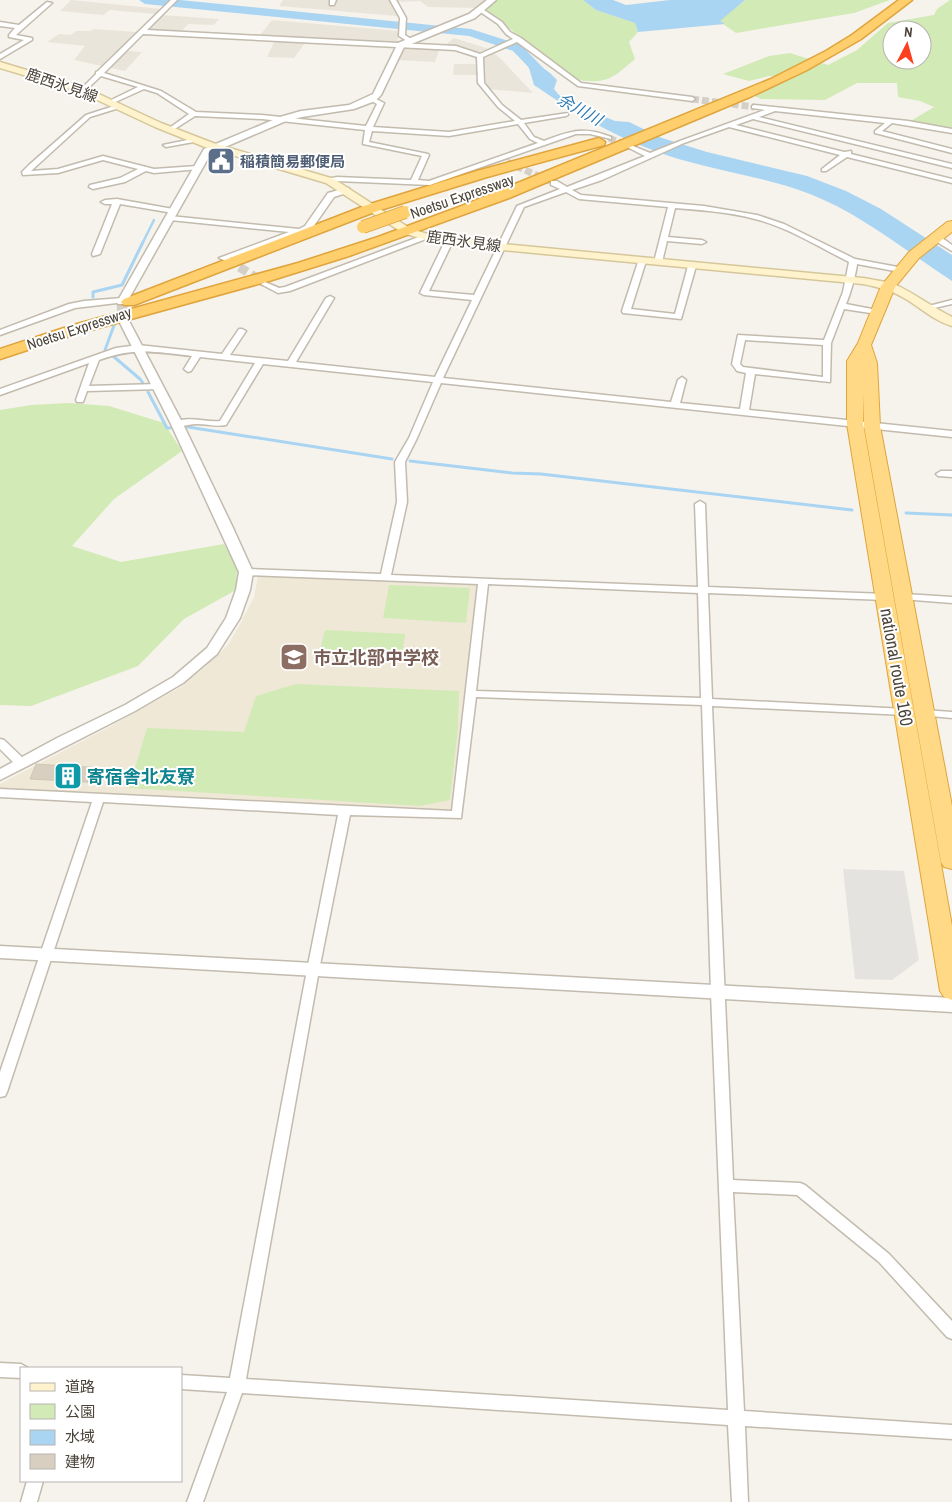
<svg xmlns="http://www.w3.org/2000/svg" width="952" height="1502" viewBox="0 0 952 1502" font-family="'Archivo Narrow','Noto Sans JP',sans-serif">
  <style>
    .residential { fill: #eae5da }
    .education { fill: #efe8d6 }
    .green { fill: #d2eab5; fill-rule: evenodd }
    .parking { fill: #e5e3e0 }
    .water { fill: #a9d4f2 }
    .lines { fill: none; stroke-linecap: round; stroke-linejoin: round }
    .stream-far1 { stroke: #a9d4f2; stroke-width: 2.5 }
    .stream { stroke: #a9d4f2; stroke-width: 3 }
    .river { fill: #a9d4f2; fill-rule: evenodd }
    .building { fill: #d8cfc1; stroke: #d3c7b4 }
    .minor-tunnel-far1 { stroke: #d4d0c8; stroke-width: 7; stroke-dasharray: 7 3; stroke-linecap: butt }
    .minor-tunnel { stroke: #d4d0c8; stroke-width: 9; stroke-dasharray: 9 4.5; stroke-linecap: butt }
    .tertiary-tunnel { stroke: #d4d0c8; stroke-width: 11; stroke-dasharray: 11 5.5; stroke-linecap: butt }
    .minor-casing { stroke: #c2bbae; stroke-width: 3 }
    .tertiary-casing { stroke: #c2bbae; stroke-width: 3 }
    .secondary-casing { stroke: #d6c79b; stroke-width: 3 }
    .trunk-casing { stroke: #e0a43c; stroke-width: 2 }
    .motorway-casing { stroke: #e0a43c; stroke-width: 3 }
    .minor { fill: #fff; fill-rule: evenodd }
    .tertiary { fill: #fff; fill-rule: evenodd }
    .secondary { fill: #fff3cd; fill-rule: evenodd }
    .trunk { fill: #ffd985; fill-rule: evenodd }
    .motorway { fill: #ffcf6e; fill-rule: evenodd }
    .motorway-bridge-casing { stroke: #e0a43c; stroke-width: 14; stroke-linecap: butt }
    .motorway-bridge { stroke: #ffcf6e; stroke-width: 12 }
    .labels { text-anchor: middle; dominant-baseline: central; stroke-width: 4; stroke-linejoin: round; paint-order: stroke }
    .far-street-label { font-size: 15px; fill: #4b4439; stroke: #fff }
    .far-service-label { font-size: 15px; font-weight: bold; fill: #4e5e75; stroke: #fff; text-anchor: start }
    .far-water-label { font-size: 16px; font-style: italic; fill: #2e7ab2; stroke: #fff }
    .education-label { font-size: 18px; font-weight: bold; fill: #785e54; stroke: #fff; text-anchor: start }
    .street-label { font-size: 18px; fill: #4b4439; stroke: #fff }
    .culture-label { font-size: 18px; font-weight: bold; fill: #0d838f; stroke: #fff; text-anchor: start }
  </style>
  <rect width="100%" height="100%" fill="#f6f3ec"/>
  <!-- residential -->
  <path class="residential" d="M71,0L162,9L155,14L110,10L103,15L60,11Z
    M283,0H485L488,1L478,8L428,7L420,1L397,2L401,8L397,16L279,6Z
    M162,15L219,19L214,25L188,24L180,33L144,31Z
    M272,20L399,31L397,43L308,39L294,58L267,57L275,40L257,39Z
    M94,29L137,32L119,50L142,52L125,71L74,60L85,46L47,42L59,34L71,35L76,31H90Z
    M454,38L489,49L501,59L533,93L488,89L483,75H453L454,64H476L474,56L453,49L440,48L435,62L397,60L404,46H444Z"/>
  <!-- education -->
  <path class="education" d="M258,576L478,584L467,698L452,811L324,806L0,788V784L113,725L181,687L204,668L228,645L239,626L254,597Z"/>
  <!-- green -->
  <path class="green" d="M495,0H583L596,10L635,23L638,32L629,42L635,59C612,79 606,85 574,79L490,13L484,6Z
    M745,0H890L854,13L736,33L719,21Z
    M950,0H952V128L909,122L934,107L920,101L898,97L897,83H857L825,100L761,99L750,94L791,79L769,76L749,81L723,74L769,56L790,53L828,65L857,50L888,23L934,15L937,9ZM892,30H922V60H892Z
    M69,403L109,406L164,423L182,451L114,499L72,546L121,562L224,544L237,569L236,590L184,619L138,666L31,706L0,705V410L31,405Z
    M389,585L470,588L466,623L383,618Z
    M325,630L405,634L402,657L319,654Z
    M296,684L459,691L458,728L450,800L420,806L129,788L147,728L244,732L256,696Z"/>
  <!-- parking -->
  <path class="parking" d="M843,869L904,871L919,960L892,980L855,979Z"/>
  <!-- water -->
  <path class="water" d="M583,0H613L626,5L670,0H745L720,21L725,24L638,32L635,23L596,10Z
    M515,48L550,73L557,80L554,89L559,95L591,111L615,121L629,122L662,138L707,152L807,176L846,191L881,209L952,255V281C906,251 861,214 810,194C768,178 724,172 682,160C625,143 582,118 534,85L529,68Z"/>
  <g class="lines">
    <!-- stream-far1 -->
    <path class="stream-far1" d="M142,244L154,220"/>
    <!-- stream -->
    <path class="stream" d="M93,297V292L122,285L143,242
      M105,350L116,320
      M113,356L140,379L145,386
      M148,392L167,428H170
      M188,427L392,459
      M410,461L512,473L541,474L852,510
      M906,513L952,515"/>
    <!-- river -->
    <path class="river" d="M139,0H180L471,29L521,45L550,75L549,78H539L513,51L469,36L145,4Z"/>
  </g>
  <!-- building -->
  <path class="building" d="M36,764L66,766L108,768L102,783L30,779Z"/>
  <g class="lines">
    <!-- minor-tunnel-far1 -->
    <path class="minor-tunnel-far1" d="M692,99L754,107
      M609,138L631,147
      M507,162L554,183"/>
    <!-- minor-tunnel -->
    <path class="minor-tunnel" d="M228,260L265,283"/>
    <!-- tertiary-tunnel -->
    <path class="tertiary-tunnel" d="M122,302L123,319"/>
    <defs>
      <path id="minor" d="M171,0H177L147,30L456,46L480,54L513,39L506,34L498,24L479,11V9L481,8L502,22L510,32L521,38L581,83L692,97L695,99L692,101L578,86L517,42L483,57L484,83L502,105L521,120L568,113V115L566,116L524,123L534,137L544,141C571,131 583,126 611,137V139L590,134H576L430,185L337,181L327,183V179L337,177L411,180L422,156L363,144L365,130L262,119L195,116L170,132L168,131V129L189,114L157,93L144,89L111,104H107V102L138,87L101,76L85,91H81V89L96,74V72L98,71ZM143,34L455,50L477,57L478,83L498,107L515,121L449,132L373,127L384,103L374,98H370V100L377,104L366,126L262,115L196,112L161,91L104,73ZM518,124L530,139L538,143L429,181L418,180L429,155L428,154L369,142L372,131L449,136Z
        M330,0H336L334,5H330Z
        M390,0H396L406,18L405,35L411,39V41H407L399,36L400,18Z
        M47,2L52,3L16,35L32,38V40L0,59V54L24,40L9,37V35L15,28L0,26V22L19,25Z
        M117,105L119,106V108L90,117L31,171L58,169L103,156L154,169L197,166L199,167V169L154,173L146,171L125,182L93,189L89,187L90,185L120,178L138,169L103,160L58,173L23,175L22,172L29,165L86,115Z
        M754,105L908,121L952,129V133L892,123L882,131L952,149V153L875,133V131L885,123L775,111L759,117L952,164V168L753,119L736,125L844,152L851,151V154L952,179V183L847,157L826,171H822V169L840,155L729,127L684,143L602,180L572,190L581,195L704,206L757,215L784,224L855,259L903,268L904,270L900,272L857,264C856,274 850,295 846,304L877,310L881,312L877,314L844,309L831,343L830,382L755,374L749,410L952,431V437L441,383L417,438L405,462L407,502L391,575L698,587L695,504L700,501L705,504L708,587L885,594L890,597L885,600L708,593L712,699L905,709L910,712L905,715L712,706L733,1180L800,1183L805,1185L889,1254L952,1321V1339L947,1337L879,1262L797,1195L733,1192L744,1411L952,1425V1439L745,1426L748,1502H732L728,1425L242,1393L203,1502H187L227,1392L181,1389V1375L230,1378L307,970L338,815L103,802L7,1092L5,1096L0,1097V1072L92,802L0,797V789L452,811L478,584L246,575L241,572L246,569L381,574L397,502L395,462L409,438L433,382L263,364L226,425C215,427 207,424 197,424C188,424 179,429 173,424C186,414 205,423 220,421L255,363L200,357L191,371L188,372L184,369L192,356C155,352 135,347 99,360L89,386L158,384L162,387L161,389L87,391L83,402H77L76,400L89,363L0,395V389L116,348L138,345L222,354L239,329H242L246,331L230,355L288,361L326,298L330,296L334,298L296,362L435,377L472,300L424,295L420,293L446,239L453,241L429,291L474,295L517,206L560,189L551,185V181H557L567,187L645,156L629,148V146H633L650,153L680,141L765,110L752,108V106ZM566,192L579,199L668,207L654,262L658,264L662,262L667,241L702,244L706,242L702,240L668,237L675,208C701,210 729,212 755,219C788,227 819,247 849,262L843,292L824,340L738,335L732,364L737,371L746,373L740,409L680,403L686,380L682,377L678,380L671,402L443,378L524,207ZM745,340L823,345V377L743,367L740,364ZM488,584L698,593L701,698L476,691ZM476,697L702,705L711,993L728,1410L246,1379L319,970L350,815L461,818Z
        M197,138L200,140L199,141L166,147L163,145Z
        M346,188H349V192L334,197L311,230L230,258L232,260L228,262L219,258L289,232L170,220L166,218L170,216L299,229L305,226L328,193Z
        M117,199L173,209L177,211L173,213L120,204L100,254L93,256L92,254L112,204H105L101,202L105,200Z
        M424,235L431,237L290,291L278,293L261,284L265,282L279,288L285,287Z
        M932,235H938L952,245V251L932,239Z
        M639,259L646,261L631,309L675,314L688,266L695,264L696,266L681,319L623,313L622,311Z
        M122,298H125V302L75,308L0,335V330L69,304L84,301Z
        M952,300V304L925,310L921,308Z
        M941,471H952V477L938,476L936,474Z
        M905,594L952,597V603L901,599L900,597L901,595Z
        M924,710L952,712V718L920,715L919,713L920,711Z
        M0,739L4,740L25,760L27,763L25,766H17L0,749Z
        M0,1363L21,1364L28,1368H21V1378L0,1377Z
        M27,1481H43L37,1502H21Z"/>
      <path id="tertiary" d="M487,0H496L475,18L404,47L381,95L375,101L354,109L302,117L286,121L211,153L127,302L126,304H118L117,302L204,149L280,117L301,111L349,105L373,94L398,43L469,14Z
        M123,316L128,319L183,424L233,528L253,572L250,590L240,618L217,654L183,683L135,711L0,780V769L57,738L125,705L173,677L207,648L226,618L236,590L239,572L171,424L118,319Z
        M0,946L952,998V1012L0,958Z"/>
      <path id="secondary" d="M0,62L86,88L161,123L213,143L334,179L411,229L428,234L502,244L863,278C873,280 884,281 894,284C914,293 932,307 952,317V326C934,321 920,307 904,298C891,290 878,287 863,284L502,250L423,239L403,233L326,183L205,147L155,127L80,92L0,68Z"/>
      <path id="trunk" d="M952,221V232L919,258L895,287L871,345L877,363L880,426L952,806V869L944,867L941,862L864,426L863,393V424L952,926V1000L944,997L940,991L847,424V361L858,343L881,286L909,252L947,222Z"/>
      <path id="motorway" d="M899,0H912L861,39L807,70L752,96L509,198L349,256L269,281L73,335L0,359V349L70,326L298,263L378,237L459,207L771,79L826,51L852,35Z
        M599,138L605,142L604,145L487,177L377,211L134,305H124L121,302L124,299L367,205L477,171Z"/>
    </defs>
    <!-- minor casing -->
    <use href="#minor" class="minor-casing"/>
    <!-- tertiary casing -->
    <use href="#tertiary" class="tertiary-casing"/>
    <!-- secondary casing -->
    <use href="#secondary" class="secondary-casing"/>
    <!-- trunk casing -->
    <use href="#trunk" class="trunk-casing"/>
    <!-- motorway casing -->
    <use href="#motorway" class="motorway-casing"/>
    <!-- minor -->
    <use href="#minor" class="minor"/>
    <!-- tertiary -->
    <use href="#tertiary" class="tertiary"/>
    <!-- secondary -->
    <use href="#secondary" class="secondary"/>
    <!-- trunk -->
    <use href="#trunk" class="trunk"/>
    <!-- motorway -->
    <use href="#motorway" class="motorway"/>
    <defs>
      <path id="motorway-bridge" d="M363,227L405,212"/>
    </defs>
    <!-- motorway-bridge casing -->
    <use href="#motorway-bridge" class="motorway-bridge-casing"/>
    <!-- motorway-bridge -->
    <use href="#motorway-bridge" class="motorway-bridge"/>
  </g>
  <!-- icons -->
  <defs>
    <symbol id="civic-square" viewBox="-11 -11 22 22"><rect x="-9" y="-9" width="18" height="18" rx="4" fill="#5c6f8a" stroke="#fff"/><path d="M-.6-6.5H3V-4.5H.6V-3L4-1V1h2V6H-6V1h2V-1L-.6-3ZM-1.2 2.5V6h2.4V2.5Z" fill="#fff"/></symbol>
    <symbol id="school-square" viewBox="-11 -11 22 22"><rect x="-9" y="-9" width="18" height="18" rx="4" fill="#8d6e63" stroke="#fff"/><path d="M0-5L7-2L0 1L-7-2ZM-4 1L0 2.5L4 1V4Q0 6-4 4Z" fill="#fff"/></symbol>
    <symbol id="building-square" viewBox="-11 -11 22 22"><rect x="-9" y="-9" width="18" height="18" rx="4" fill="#0f9aa8" stroke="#fff"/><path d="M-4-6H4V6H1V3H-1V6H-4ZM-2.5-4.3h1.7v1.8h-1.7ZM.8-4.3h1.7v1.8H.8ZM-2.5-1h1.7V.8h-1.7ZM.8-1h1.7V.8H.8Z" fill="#fff"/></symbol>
  </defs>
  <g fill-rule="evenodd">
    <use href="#civic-square" x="205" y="145" width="32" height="32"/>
    <use href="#school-square" x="278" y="641" width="32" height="32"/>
    <use href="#building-square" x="52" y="760" width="32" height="32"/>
  </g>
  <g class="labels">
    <!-- far-street labels -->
    <g class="far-street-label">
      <text transform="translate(62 85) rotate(19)">鹿西氷見線</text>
      <text transform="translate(462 196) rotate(-19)">Noetsu Expressway</text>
      <text transform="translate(464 241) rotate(8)">鹿西氷見線</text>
      <text transform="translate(79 328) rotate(-18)">Noetsu Expressway</text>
    </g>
    <!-- far-service labels -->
    <g class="far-service-label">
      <text x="240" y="161">稲積簡易郵便局</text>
    </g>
    <!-- far-water labels -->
    <g class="far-water-label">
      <text transform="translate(580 109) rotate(29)">余川川</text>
    </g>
    <!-- education labels -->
    <g class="education-label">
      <text x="313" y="657">市立北部中学校</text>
    </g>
    <!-- street labels -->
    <g class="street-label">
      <text transform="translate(897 667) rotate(80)">national route 160</text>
    </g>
    <!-- culture labels -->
    <g class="culture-label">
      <text x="87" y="776">寄宿舎北友寮</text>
    </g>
  </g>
  <!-- legend -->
  <rect x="20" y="1367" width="162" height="115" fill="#ffffff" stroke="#b7b4b0"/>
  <rect x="30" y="1383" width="25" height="8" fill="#fff3cd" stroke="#b7b4b0"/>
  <text x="65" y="1392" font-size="15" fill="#4b4439">道路</text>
  <rect x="30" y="1404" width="25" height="15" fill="#d2eab5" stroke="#b7b4b0"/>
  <text x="65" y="1417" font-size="15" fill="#4b4439">公園</text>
  <rect x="30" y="1430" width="25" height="15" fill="#a9d4f2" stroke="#b7b4b0"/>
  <text x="65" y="1442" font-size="15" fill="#4b4439">水域</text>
  <rect x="30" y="1454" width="25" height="15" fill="#d8cfc1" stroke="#b7b4b0"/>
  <text x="65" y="1467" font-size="15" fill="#4b4439">建物</text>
  <!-- north arrow -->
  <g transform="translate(907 45) rotate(6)"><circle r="24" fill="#ffffff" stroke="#b7b4b0"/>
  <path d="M0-4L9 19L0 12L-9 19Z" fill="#fc3f1d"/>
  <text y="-8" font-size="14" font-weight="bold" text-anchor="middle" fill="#4b4439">N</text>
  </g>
</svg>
